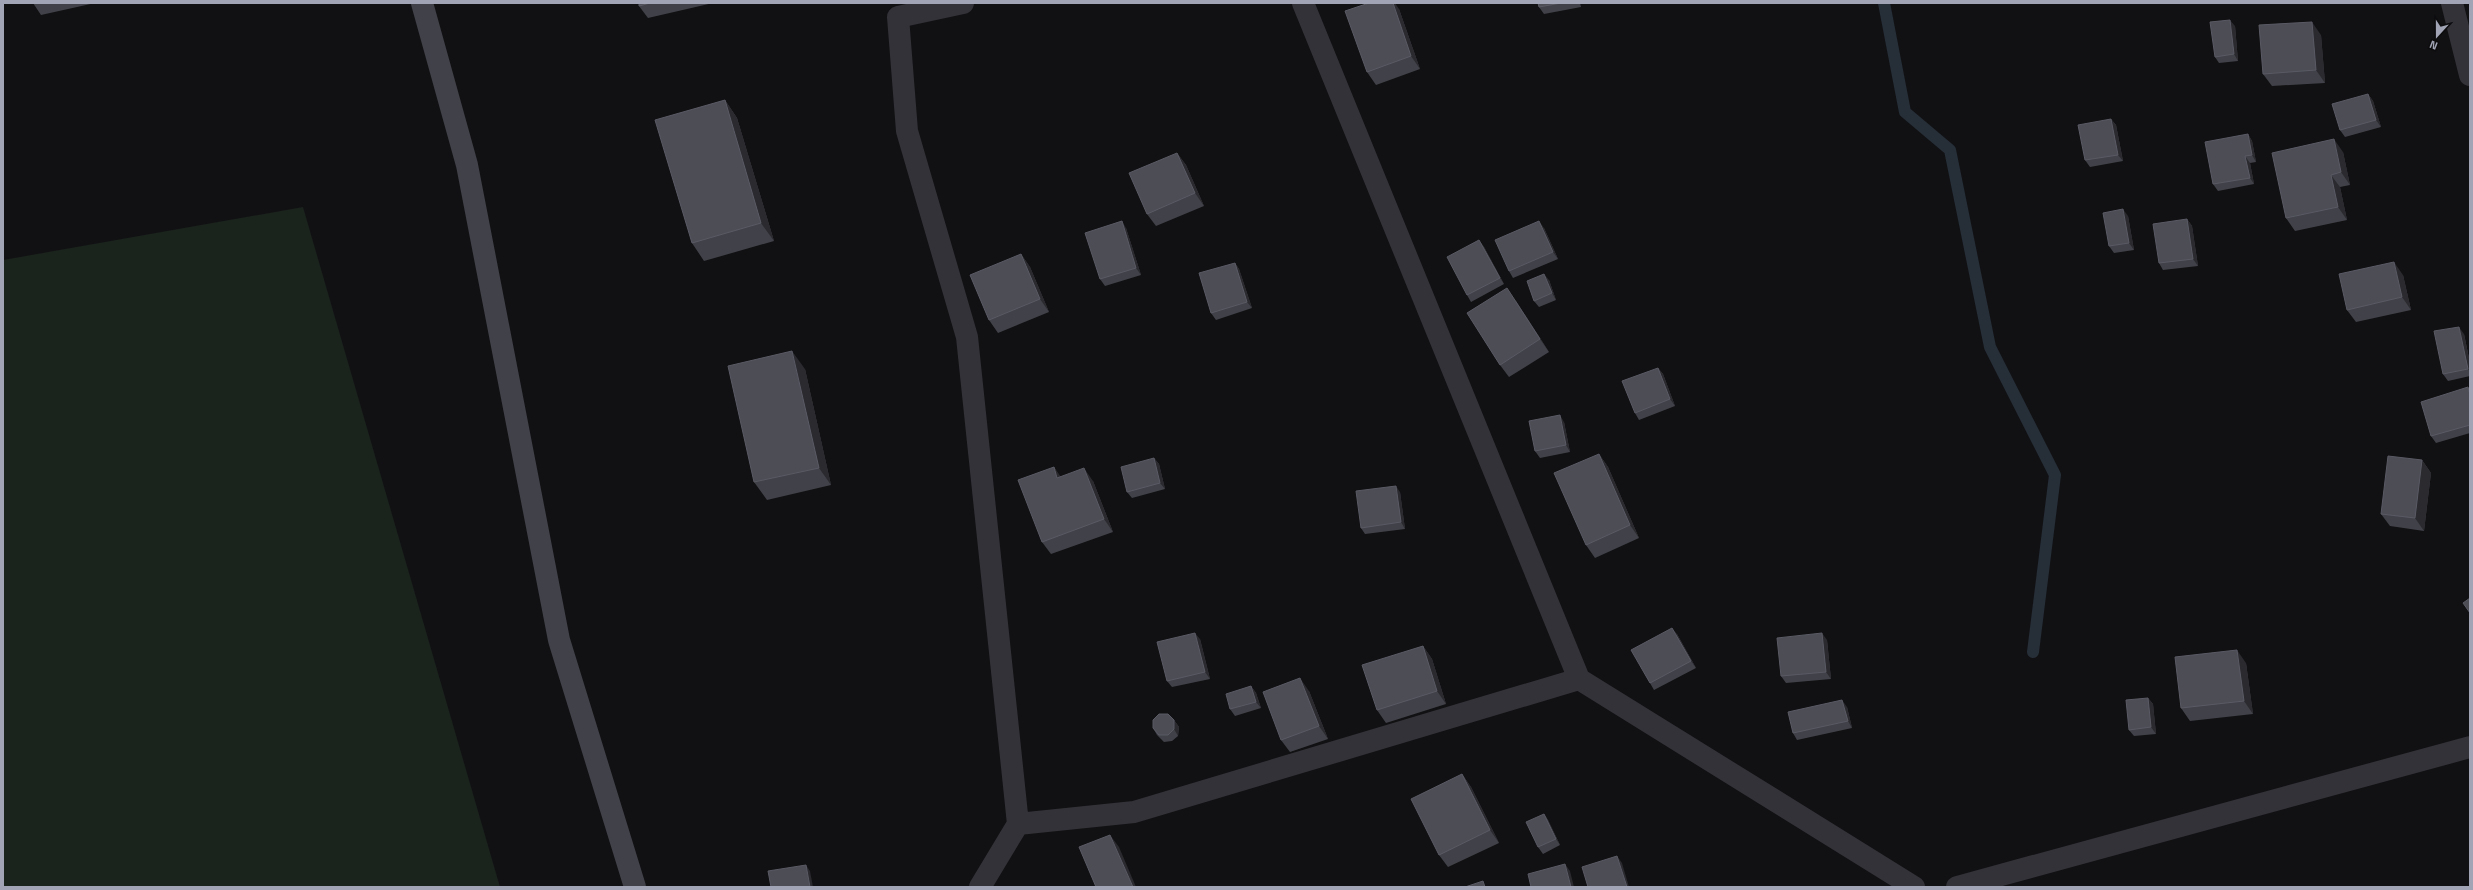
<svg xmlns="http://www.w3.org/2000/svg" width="2473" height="890" viewBox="0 0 2473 890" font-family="'Titillium Web',sans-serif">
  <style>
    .green { fill: #1b231d }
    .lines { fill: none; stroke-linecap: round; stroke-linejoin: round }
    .stream { stroke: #262e38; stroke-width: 12 }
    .minor { stroke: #323238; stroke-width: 22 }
    .tertiary { stroke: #323238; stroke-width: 22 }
    .secondary { stroke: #404149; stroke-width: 22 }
    .wall { fill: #414249 }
    .shaded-wall { fill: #2a2a2f }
    .building { fill: #4c4d55; stroke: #595a64 }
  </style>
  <rect width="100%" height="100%" fill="#111113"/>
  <!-- green -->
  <path class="green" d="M303,207L500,887H3V260Z"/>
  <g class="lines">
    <!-- stream -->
    <path class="stream" d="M1884,3L1905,112L1950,150L1990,347L2055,475L2033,652"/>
    <!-- minor -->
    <path class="minor" d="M963,3L898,17L907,131L967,337L1018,824L980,887
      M1303,3L1579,679
      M1018,824L1134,812L1579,679L1914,887
      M1957,887L2470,747"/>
    <!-- tertiary -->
    <path class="tertiary" d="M2452,3L2470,75"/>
    <!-- secondary -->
    <path class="secondary" d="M422,3L467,165L559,640L635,887"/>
  </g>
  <!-- wall -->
  <path class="wall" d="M33,3H95L41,15Z
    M639,3H713L648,18L639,6Z
    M1538,3H1580L1581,7L1544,14L1539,7Z
    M1399,9L1420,69L1376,85L1367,72Z
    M2235,26L2238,61L2219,63L2215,57Z
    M2321,35L2325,83L2272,86L2263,74Z
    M2368,94L2373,101L2381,127L2345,137L2340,130Z
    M725,100L737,118L774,241L704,261L692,243Z
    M2111,119L2116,125L2123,161L2090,167L2085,160Z
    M2248,134L2252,141L2256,162L2250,163L2254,184L2218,191L2213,184Z
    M2343,152L2350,185L2340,187L2347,220L2295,231L2286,218Z
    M1177,153L1186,165L1204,206L1156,226L1147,214Z
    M2128,216L2134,250L2114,253L2109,246Z
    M2187,219L2192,226L2198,266L2163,270L2159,263Z
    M1126,228L1141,275L1105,286L1100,279Z
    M1544,228L1558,259L1513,278L1509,271Z
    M1479,240L1484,247L1504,284L1471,302L1467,295Z
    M1021,254L1030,267L1049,312L998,333L989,320Z
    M1235,263L1239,269L1252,308L1216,320L1211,313Z
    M2403,275L2411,310L2356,322L2347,310Z
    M1549,280L1556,300L1539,307L1534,301Z
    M1516,301L1549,352L1509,377L1500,365Z
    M2464,334L2470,363V376L2448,381L2443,374Z
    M1658,368L1663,374L1675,406L1639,420L1635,413Z
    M805,369L831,485L767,500L754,482Z
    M2470,390V433L2436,443L2431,436Z
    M1564,422L1570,452L1540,458L1535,451Z
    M1599,454L1608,467L1639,538L1595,558L1586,545Z
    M1154,458L1159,464L1165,489L1132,498L1127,492Z
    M2422,460L2431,473L2424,531L2390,526L2381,514Z
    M1054,467L1060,477L1093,481L1113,532L1051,554L1042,542Z
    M1400,492L1405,529L1365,534L1361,528Z
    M1677,634L1696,668L1654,690L1650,683Z
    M1200,639L1210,679L1172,687L1167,681Z
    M1827,640L1831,679L1786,683L1781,676Z
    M1423,646L1432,659L1446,704L1386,723L1377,710Z
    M2246,663L2253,714L2190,721L2181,708Z
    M1251,686L1256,693L1261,708L1235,716L1230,709Z
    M1309,691L1328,739L1290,752L1281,740Z
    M2148,698L2153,704L2156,734L2134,736L2129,730Z
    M1847,707L1852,728L1797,740L1793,733Z
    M1174,720L1179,727L1178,736L1172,741L1164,742L1157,735L1153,728Z
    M1462,774L1471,787L1499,843L1448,867L1439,855Z
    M1544,814L1548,820L1560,845L1543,854L1538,847Z"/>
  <!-- shaded-wall -->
  <path class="shaded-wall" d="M1393,3H1395L1399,9L1420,69L1411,56Z
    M2230,20L2235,26L2238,61L2234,54Z
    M2312,22L2321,35L2325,83L2316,70Z
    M2368,94L2373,101L2381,127L2376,120Z
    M725,100L737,118L774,241L761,223Z
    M2111,119L2116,125L2123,161L2118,155Z
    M2248,134L2252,141L2256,162L2252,155Z
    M2334,139L2343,152L2350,185L2341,172Z
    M1177,153L1186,165L1204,206L1195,193Z
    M2245,156L2250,163L2254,184L2250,178Z
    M2331,175L2340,187L2347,220L2338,207Z
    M2123,209L2128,216L2134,250L2129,243Z
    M2187,219L2192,226L2198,266L2193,259Z
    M1122,221L1126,228L1141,275L1136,268Z
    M1539,221L1544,228L1558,259L1553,252Z
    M1479,240L1484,247L1504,284L1500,278Z
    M1021,254L1030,267L1049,312L1040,299Z
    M2394,262L2403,275L2411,310L2402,297Z
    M1235,263L1239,269L1252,308L1247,302Z
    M1544,274L1549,280L1556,300L1552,293Z
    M1507,288L1516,301L1549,352L1540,339Z
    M2459,327L2464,334L2470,363V372L2468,369Z
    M792,351L805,369L831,485L819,468Z
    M1658,368L1663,374L1675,406L1670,399Z
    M1560,415L1564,422L1570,452L1566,445Z
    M1599,454L1608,467L1639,538L1630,525Z
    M1154,458L1159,464L1165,489L1160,483Z
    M2422,460L2431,473L2424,531L2415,518Z
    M1054,467L1063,480L1057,478Z
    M1084,468L1093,481L1113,532L1104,519Z
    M1396,486L1400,492L1405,529L1401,522Z
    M1672,628L1677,634L1696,668L1691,661Z
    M1195,633L1200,639L1210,679L1205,672Z
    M1822,633L1827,640L1831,679L1826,672Z
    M1423,646L1432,659L1446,704L1437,691Z
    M2237,650L2246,663L2253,714L2244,701Z
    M1300,678L1309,691L1328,739L1319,726Z
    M1251,686L1256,693L1261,708L1256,702Z
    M2148,698L2153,704L2156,734L2151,727Z
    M1842,700L1847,707L1852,728L1848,721Z
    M1174,720L1179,727L1178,736L1174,729Z
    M1462,774L1471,787L1499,843L1490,830Z
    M1544,814L1548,820L1560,845L1556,839Z
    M1110,835L1119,847L1136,887H1133Z
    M1617,856L1622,863L1629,887H1627Z
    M1565,864L1570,871L1574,887H1571Z
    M806,865L810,871L813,887H810Z"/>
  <!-- building -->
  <path class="building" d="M639,3H650L639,6Z
    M1369,3H1393L1411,56L1367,72L1345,11Z
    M1538,3H1561L1539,7Z
    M2230,20L2234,54L2215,57L2210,22Z
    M2312,22L2316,70L2263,74L2259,25Z
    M2368,94L2376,120L2340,130L2332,104Z
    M725,100L761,223L692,243L655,120Z
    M2111,119L2118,155L2085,160L2078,125Z
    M2248,134L2252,155L2245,156L2250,178L2213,184L2205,142Z
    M2334,139L2341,172L2331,175L2338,207L2286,218L2272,153Z
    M1177,153L1195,193L1147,214L1129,173Z
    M2123,209L2129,243L2109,246L2103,213Z
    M2187,219L2193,259L2159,263L2153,224Z
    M1122,221L1136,268L1100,279L1085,233Z
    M1539,221L1553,252L1509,271L1495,240Z
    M1479,240L1500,278L1467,295L1447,257Z
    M1021,254L1040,299L989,320L970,275Z
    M2394,262L2402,297L2347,310L2339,274Z
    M1235,263L1247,302L1211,313L1199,273Z
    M1544,274L1552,293L1534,301L1527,281Z
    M1507,288L1540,339L1500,365L1467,313Z
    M2459,327L2468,369L2443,374L2434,331Z
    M792,351L819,468L754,482L728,366Z
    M1658,368L1670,399L1635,413L1622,381Z
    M2468,387L2470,395V425L2431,436L2421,402Z
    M1560,415L1566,445L1535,451L1529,421Z
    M1599,454L1630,525L1586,545L1554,473Z
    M2388,456L2422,460L2415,518L2381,514Z
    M1154,458L1160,483L1127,492L1121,467Z
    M1054,467L1057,478L1084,468L1104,519L1042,542L1018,480Z
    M1396,486L1401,522L1361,528L1356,491Z
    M2470,598V613L2463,603Z
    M1672,628L1691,661L1650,683L1631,650Z
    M1195,633L1205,672L1167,681L1157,642Z
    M1822,633L1826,672L1781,676L1777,638Z
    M1423,646L1437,691L1377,710L1362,665Z
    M2237,650L2244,701L2181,708L2175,657Z
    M1300,678L1319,726L1281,740L1263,692Z
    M1251,686L1256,702L1230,709L1226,694Z
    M2148,698L2151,727L2129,730L2126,700Z
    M1842,700L1848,721L1793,733L1788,712Z
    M1159,714H1168L1174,720V729L1168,735H1159L1153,728V720Z
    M1462,774L1490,830L1439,855L1411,799Z
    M1544,814L1556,839L1538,847L1526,822Z
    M1110,835L1133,887H1096L1079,847Z
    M1617,856L1627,887H1588L1582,867Z
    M1565,864L1571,887H1531L1528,874Z
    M806,865L810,887H771L768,871Z
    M1483,881L1485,887H1465Z"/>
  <!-- border -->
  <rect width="2473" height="890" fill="none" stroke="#a1a4b5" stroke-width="8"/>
  <!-- north arrow -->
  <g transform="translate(2437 36) rotate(201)" stroke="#0c0c0e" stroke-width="3" paint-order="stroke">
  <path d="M0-3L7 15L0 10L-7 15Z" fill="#a1a4b5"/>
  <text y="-6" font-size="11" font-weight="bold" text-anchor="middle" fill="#a1a4b5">N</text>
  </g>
</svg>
